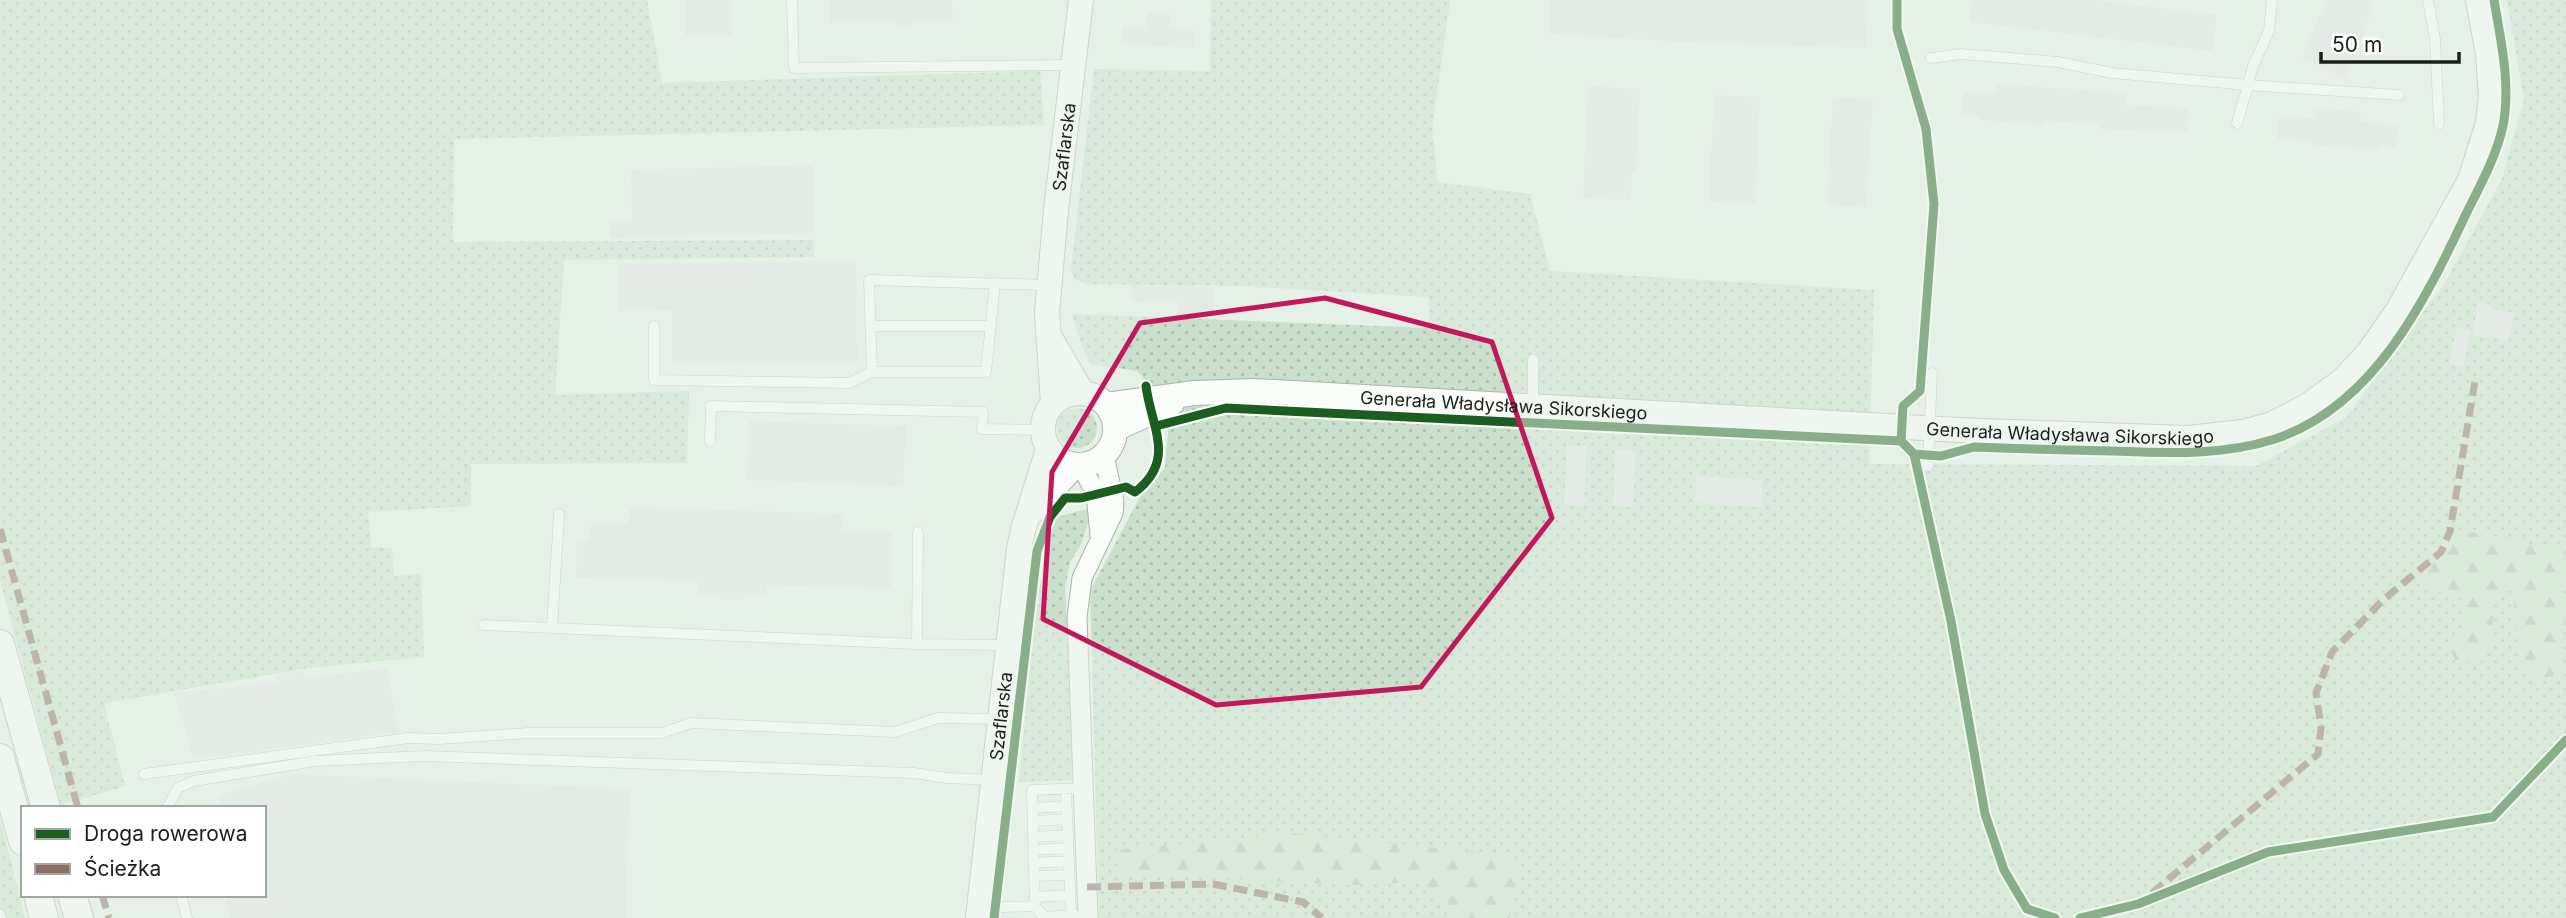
<svg xmlns="http://www.w3.org/2000/svg" width="2566" height="918" viewBox="0 0 2566 918" font-family="Inter,sans-serif">
  <style>
    .grass { fill: url(#grass-dots) }
    .forest { fill: url(#forest-firs) }
    .building { fill: #e3e3e5 }
    .lines { fill: none; stroke-linecap: round; stroke-linejoin: round }
    .service-casing { stroke: #abb3ac; stroke-width: 11 }
    .minor-casing { stroke: #abb3ac; stroke-width: 21 }
    .tertiary-casing { stroke: #abb3ac; stroke-width: 26 }
    .secondary-casing { stroke: #abb3ac; stroke-width: 30 }
    .service { stroke: #fbfdfb; stroke-width: 10 }
    .minor { stroke: #fbfdfb; stroke-width: 19 }
    .tertiary { stroke: #fbfdfb; stroke-width: 24 }
    .secondary { stroke: #fbfdfb; stroke-width: 28 }
    .quiet { stroke: #8d6e63; stroke-width: 7; stroke-dasharray: 14 7; stroke-linecap: butt }
    .cycleway-casing { stroke: #fff; stroke-width: 13 }
    .cycleway { stroke: #1b5e20; stroke-width: 9 }
    .marked { fill: none; stroke: #c2185b; stroke-width: 5; stroke-linejoin: round }
    .labels { text-anchor: middle; dominant-baseline: central; stroke-width: 5; stroke-linejoin: round; paint-order: stroke }
    .street-label { font-size: 18px; fill: #1a201a; stroke: #fff }
  </style>
  <defs>
    <pattern id="grass-dots" width="8" height="8" patternUnits="userSpaceOnUse" patternTransform="scale(1.75)"><rect width="8" height="8" fill="#cbdfcd"/><path d="M2 2h.1M6 6h.1" fill="none" stroke="#aebfaf" stroke-width="1.8" stroke-linecap="round"/></pattern>
    <pattern id="forest-firs" width="22" height="20" patternUnits="userSpaceOnUse" patternTransform="scale(1.75)"><rect width="22" height="20" fill="#cbdfcd"/><path d="M5 1l3.5 6h-7zM16 11l3.5 6h-7z" fill="#aebfaf"/></pattern>
  </defs>
  <rect width="100%" height="100%" fill="#e5f0e6"/>
  <!-- grass -->
  <path class="grass" d="M0,0H647L662,83L1040,71L1044,125L454,139L453,242L813,240L814,257L564,260L555,395L689,391L687,463L471,464V506L368,512L371,547L392,548L394,576L421,574L424,657L309,668L104,703L125,786L61,805L0,581Z
    M1211,0H1450L1432,129L1438,182L1530,194L1550,271L1874,290L1869,464L2256,466L2347,417L2446,281L2502,179L2524,100L2507,0H2566V918H1099L1090,591L1140,497L1165,467L1168,432L1145,380L1137,371L1091,364L1082,346L1072,314L1429,328V297L1239,286L1086,284L1075,279L1071,270L1094,69L1210,71Z
    M1057 428a20 20 0 1 1 40 0a20 20 0 1 1-40 0Z
    M1087,509L1088,522L1082,543L1070,562L1065,588L1076,780L1019,782L1032,642L1047,537L1056,517Z
    M0,819L25,918H0Z"/>
  <!-- forest -->
  <path class="forest" d="M2440,528L2508,538L2540,548L2566,544V579H2563L2559,595L2566,605V631L2561,634L2565,670L2541,680L2527,673L2520,653V638L2513,617L2515,592L2501,589L2495,601L2490,647L2480,664L2455,660L2449,647L2464,628L2468,608L2459,595L2422,589L2418,581L2419,559L2438,540Z
    M1294,833L1513,856L1520,874L1509,918H1453L1437,892L1418,882L1348,885L1119,873L1116,850Z"/>
  <!-- building -->
  <path class="building" d="M685,0H732V36H685Z
    M830,0H952L953,23H911V27H896V23H830Z
    M1551,0H1868L1866,48L1684,42L1550,34Z
    M1972,0H2094L2217,15L2212,51L1969,22Z
    M2326,0H2371L2373,8L2344,78L2302,58Z
    M1147,12L1170,13L1169,28L1195,30L1194,48L1121,44L1122,27L1146,28Z
    M1997,84L2126,93L2125,105L2189,109L2187,132L2099,129V124L2046,121L2045,125L1979,120L1980,116L1961,115L1963,92L1996,94Z
    M1588,86L1640,89L1636,171H1632L1631,200L1583,198Z
    M1714,95L1760,97L1755,204L1709,202Z
    M1833,97L1873,100L1866,207L1827,205Z
    M2314,108L2361,112L2360,122L2398,125L2396,148L2379,146V150L2311,145V141L2277,139L2279,116L2313,118Z
    M813,165L815,233L610,238L609,222L632,221L631,170Z
    M856,261L857,363L672,364V310L618,311V264Z
    M1132,285L1215,287L1214,317L1178,316V303L1131,302Z
    M2478,303L2492,305V309L2514,313L2509,340L2472,336Z
    M2457,327L2471,330L2463,367L2449,363Z
    M749,421L906,426L903,486L747,480Z
    M1567,445L1587,446L1584,506L1564,505Z
    M1615,449L1636,450L1633,507L1613,506Z
    M1696,476L1763,480L1761,507L1695,503Z
    M629,507L843,514L842,531L892,532L891,589L767,585V596L744,595V599L721,600V595L697,594L698,581L576,578L577,540H590L591,523L629,524Z
    M387,668L398,732L246,753L194,758L174,693L278,682L276,675L303,671L305,678Z
    M292,774L630,789L625,918H230L224,895H264V808H221L218,795Z"/>
  <g class="lines">
    <defs>
      <path id="service" d="M792,0L794,68L1072,65
        M2428,0L2435,39L2439,124
        M1931,58L1961,54L2058,62L2112,73L2248,85L2253,66L2269,31L2272,0
        M2237,123L2248,85L2399,95
        M654,326V380L849,383L872,372L869,280L1048,285
        M870,326H991
        M1533,360V407
        M872,372H986L995,283
        M710,441L711,406L983,412L982,429L1042,430
        M1928,466L1932,373
        M484,625L917,644L1008,645
        M552,628L559,514
        M917,644L918,532
        M144,774L408,738L439,739L529,733H662L691,723L895,732L938,718L999,719
        M1066,789L1071,915
        M167,808L178,788L194,781L315,761L425,756L914,773L947,778L991,780
        M1033,808L1066,806
        M1033,821L1067,819
        M1033,837L1068,835
        M1034,850L1068,848
        M1034,863L1069,861
        M1034,876L1069,875
        M181,895L187,918
        M1035,897L1070,895
        M1035,906L1044,917L1075,915
        M979,908L1035,906L1032,790L1084,788
        M0,915L1,918"/>
      <path id="minor" d="M1081,465L1096,494L1100,535
        M1088,918L1077,617L1082,578L1113,513L1114,502L1104,455"/>
      <g id="tertiary">
        <path d="M1051,339L1082,392"/>
        <circle cx="1079" cy="429" r="36"/>
        <path id="s1" d="M1053,403L1047,313L1056,210L1081,0"/>
        <path id="s2" d="M1106,405L1195,393L1255,391L1978,431L2188,438L2243,432L2272,424L2307,406L2343,380L2369,352L2398,310L2470,180L2488,123L2491,97L2488,54L2478,0"/>
        <path d="M1115,429L1172,403"/>
        <path d="M1033,511L1075,465"/>
        <path id="s3" d="M978,918L1019,549L1023,530L1048,449"/>
      </g>
      <path id="secondary" d="M0,644L46,808
        M0,758L23,841
        M38,895L44,918
        M72,895L79,918"/>
    </defs>
    <!-- service casing -->
    <use href="#service" class="service-casing"/>
    <!-- minor casing -->
    <use href="#minor" class="minor-casing"/>
    <!-- tertiary casing -->
    <use href="#tertiary" class="tertiary-casing"/>
    <!-- secondary casing -->
    <use href="#secondary" class="secondary-casing"/>
    <!-- service -->
    <use href="#service" class="service"/>
    <!-- minor -->
    <use href="#minor" class="minor"/>
    <!-- tertiary -->
    <use href="#tertiary" class="tertiary"/>
    <!-- secondary -->
    <use href="#secondary" class="secondary"/>
    <!-- quiet -->
    <path class="quiet" d="M0,529L78,808
      M1087,887L1213,884L1303,902L1322,918
      M2152,893L2318,754L2321,727L2316,693L2332,652L2383,600L2441,552L2450,531L2476,375
      M102,895L109,918"/>
    <defs>
      <path id="cycleway" d="M1897,0V29L1926,129L1934,204L1920,391L1903,406L1901,441
        M1156,426L1226,408L1901,441L1914,454L1951,621L1985,814L2004,870L2027,909L2055,918
        M1914,454L1941,456L1974,447C2020,449 2066,450 2112,451C2167,453 2222,456 2275,439C2374,406 2425,301 2466,214C2480,186 2496,157 2503,126C2511,85 2501,41 2494,0
        M994,918L1037,551L1050,517L1065,498H1081L1126,487L1135,492C1177,460 1151,427 1146,386
        M2080,918L2138,904L2268,852L2493,817L2566,740"/>
    </defs>
    <!-- cycleway casing -->
    <use href="#cycleway" class="cycleway-casing"/>
    <!-- cycleway -->
    <use href="#cycleway" class="cycleway"/>
  </g>
  <!-- marked area -->
  <path d="M0 0H2566V918H0ZM1325,298L1492,342L1552,518L1421,687L1216,705L1043,619L1052,472L1140,323Z" fill="#e5f0e6" fill-opacity=".55" fill-rule="evenodd"/>
  <path class="marked" d="M1325,298L1492,342L1552,518L1421,687L1216,705L1043,619L1052,472L1140,323Z"/>
  <g class="labels">
    <!-- street labels -->
    <g class="street-label">
      <text stroke="none"><textPath href="#s1" startOffset="257">Szaflarska</textPath></text>
      <text stroke="none"><textPath href="#s2" startOffset="399">Generała Władysława Sikorskiego</textPath></text>
      <text stroke="none"><textPath href="#s2" startOffset="966">Generała Władysława Sikorskiego</textPath></text>
      <text stroke="none"><textPath href="#s3" startOffset="203">Szaflarska</textPath></text>
    </g>
  </g>
  <!-- legend -->
  <rect x="21" y="806" width="245" height="91" fill="#ffffff" stroke="#a3a6a3" stroke-width="2"/>
  <rect x="35" y="829" width="35" height="10" fill="#1b5e20" stroke="#a3a6a3" stroke-width="2"/>
  <text x="84" y="841" font-size="21" fill="#1a201a">Droga rowerowa</text>
  <rect x="35" y="864" width="35" height="10" fill="#8d6e63" stroke="#a3a6a3" stroke-width="2"/>
  <text x="84" y="876" font-size="21" fill="#1a201a">Ścieżka</text>
  <!-- scale -->
  <path d="M2321 52v10h138v-10" fill="none" stroke="#1a201a" stroke-width="3.5"/>
  <text x="2332" y="52" font-size="21" fill="#1a201a" stroke="#ffffff" stroke-width="5" paint-order="stroke">50 m</text>
</svg>
